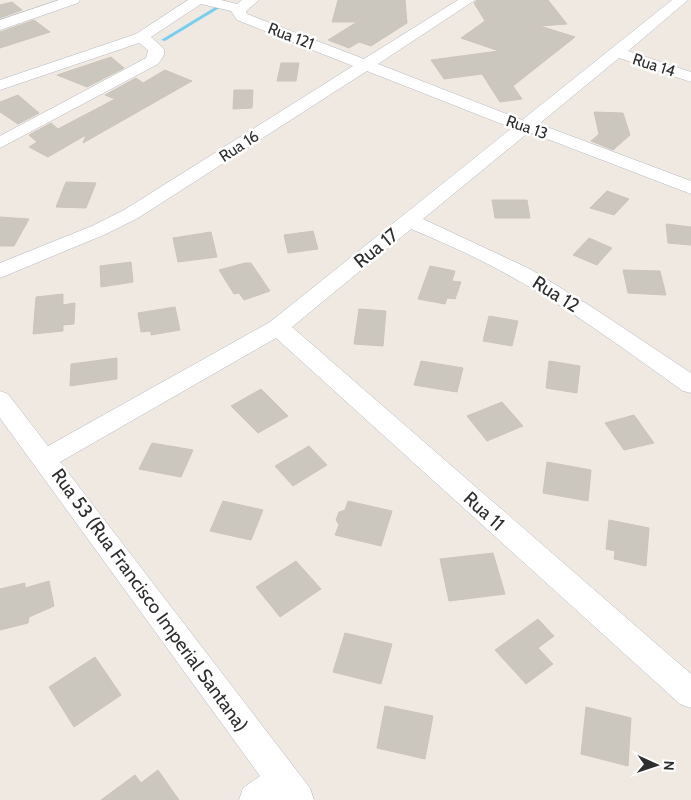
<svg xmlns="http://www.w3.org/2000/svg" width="691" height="800" viewBox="0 0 691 800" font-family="Cabin,sans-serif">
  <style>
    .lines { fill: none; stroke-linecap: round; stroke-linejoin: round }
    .stream { fill: #75cff0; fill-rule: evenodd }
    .building { fill: #cbc7bf; stroke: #cbc5ba }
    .minor-casing { stroke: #b4b7c1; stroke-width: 1 }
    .minor { fill: #fff; fill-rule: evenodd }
    .labels { text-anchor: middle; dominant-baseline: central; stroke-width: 5; stroke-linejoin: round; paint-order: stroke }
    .far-street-label { font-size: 16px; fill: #2e2e2e; stroke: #fff }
    .street-label { font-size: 19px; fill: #2e2e2e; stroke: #fff }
  </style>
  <rect width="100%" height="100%" fill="#efe9e1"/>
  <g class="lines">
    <!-- stream -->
    <path class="stream" d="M217,6L221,7L165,41L161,40Z"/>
  </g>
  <!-- building -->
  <path class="building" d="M338,0H405L407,23L371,46L359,42L349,48L328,40L357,22H332Z
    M477,0H548L567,24L540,26L575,37L513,86L522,99L500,102L482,74L444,79L431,60L499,51L461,38L485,21L474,3Z
    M12,2L22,10L0,18V5Z
    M34,20L50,32L0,48V32Z
    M111,57L124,68L87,87L57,75Z
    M281,63H299L296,81H277Z
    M165,70L192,81L83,143L86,135L48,157L29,147L37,142L29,135L51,123L58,129L115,99L105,95L136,78L143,83Z
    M234,90H253L252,108L233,109Z
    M18,95L39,113L18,124L0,112V102Z
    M594,112L623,113L630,135L613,150L591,141L599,134Z
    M66,182L96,183L86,208L56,207Z
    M607,191L629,199L614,215L590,208Z
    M492,200H527L530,218H495Z
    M0,217L29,219L14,246H0Z
    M666,224L691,227V245L668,243Z
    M313,231L318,249L288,253L284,235Z
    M211,232L217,257L178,262L173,238Z
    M589,238L612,248L597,265L573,255Z
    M131,262L133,282L101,287L100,266Z
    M245,263H251L270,291L244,300L239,293L234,294L219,270Z
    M430,266L455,271L452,281L461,282L455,299L447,298L445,304L418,299Z
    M623,270L660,271L666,295L628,293Z
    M63,294V305L75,303L74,324L63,325V331L33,334L36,297Z
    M175,307L180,330L151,335V331L141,332L138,313Z
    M359,309L386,311L383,346L354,344Z
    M489,316L518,321L512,346L483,341Z
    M117,358V379L70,386L71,364Z
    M421,361L463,368L457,392L414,385Z
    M549,361L580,366L577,393L546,388Z
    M261,389L288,416L258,433L231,406Z
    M502,402L523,426L487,441L467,416Z
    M634,415L654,443L624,450L605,423Z
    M152,443L193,450L181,477L139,469Z
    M309,446L327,465L293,486L275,466Z
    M547,462L591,470L588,501L543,493Z
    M223,501L263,510L251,540L210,531Z
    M348,501L392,511L381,546L335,535L339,525L336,520L339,512L345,510Z
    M609,520L649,528L646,566L614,559L615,551L606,549Z
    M493,553L505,594L449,601L440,559Z
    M296,561L321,589L280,617L256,587Z
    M49,581L54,606L29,617L28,623L0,630V589L25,583V588Z
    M538,619L554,636L538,648L553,664L526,684L495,650Z
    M345,633L392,644L381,684L333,672Z
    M95,657L121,695L74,727L49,687Z
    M385,706L433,716L425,759L377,748Z
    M586,707L631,718L628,766L581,754Z
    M158,770L179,800H101L135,775L141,783Z"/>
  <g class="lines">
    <defs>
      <path id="minor" d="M59,0H80L78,3L0,30V20Z
        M188,0H221L237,4L242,0H259L246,11L247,14L364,59L458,0H475L378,64L522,120L672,0H688L628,51L691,72V82L619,58L539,124L691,181V194L529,132L423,219L530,269L595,309L691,373V393L683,391C624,349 565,305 501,271C472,255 442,242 411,229L292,327L691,674V708L680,704L276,338L60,462L310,788L314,800H239L243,788L260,776L0,418V391L8,394L48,446L270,322L512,128L367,71L138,218L106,234L0,278V263L92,226L124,210L353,66L237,20L231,11L201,4L151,37L164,49V55L158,64L0,148V136L146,58L148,50L139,43L0,90V80L136,34Z"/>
    </defs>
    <!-- minor casing -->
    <use href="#minor" class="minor-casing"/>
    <!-- minor -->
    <use href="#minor" class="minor"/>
  </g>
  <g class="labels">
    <!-- far-street labels -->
    <g class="far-street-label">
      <text transform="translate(291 36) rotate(21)">Rua 121</text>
      <text transform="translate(654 65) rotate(18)">Rua 14</text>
      <text transform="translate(527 127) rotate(19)">Rua 13</text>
      <text transform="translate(239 146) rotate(-33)">Rua 16</text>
    </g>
    <!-- street labels -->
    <g class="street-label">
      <text transform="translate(376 248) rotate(-39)">Rua 17</text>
      <text transform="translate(556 294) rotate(32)">Rua 12</text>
      <text transform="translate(484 511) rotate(42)">Rua 11</text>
      <text transform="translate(150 600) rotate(54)">Rua 53 (Rua Francisco Imperial Santana)</text>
    </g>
  </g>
  <!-- north arrow -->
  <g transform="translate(656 765) rotate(93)" stroke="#ffffff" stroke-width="4" paint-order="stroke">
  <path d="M0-4L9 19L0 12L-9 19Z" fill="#2e2e2e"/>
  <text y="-8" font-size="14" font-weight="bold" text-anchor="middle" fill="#2e2e2e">N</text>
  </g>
</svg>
